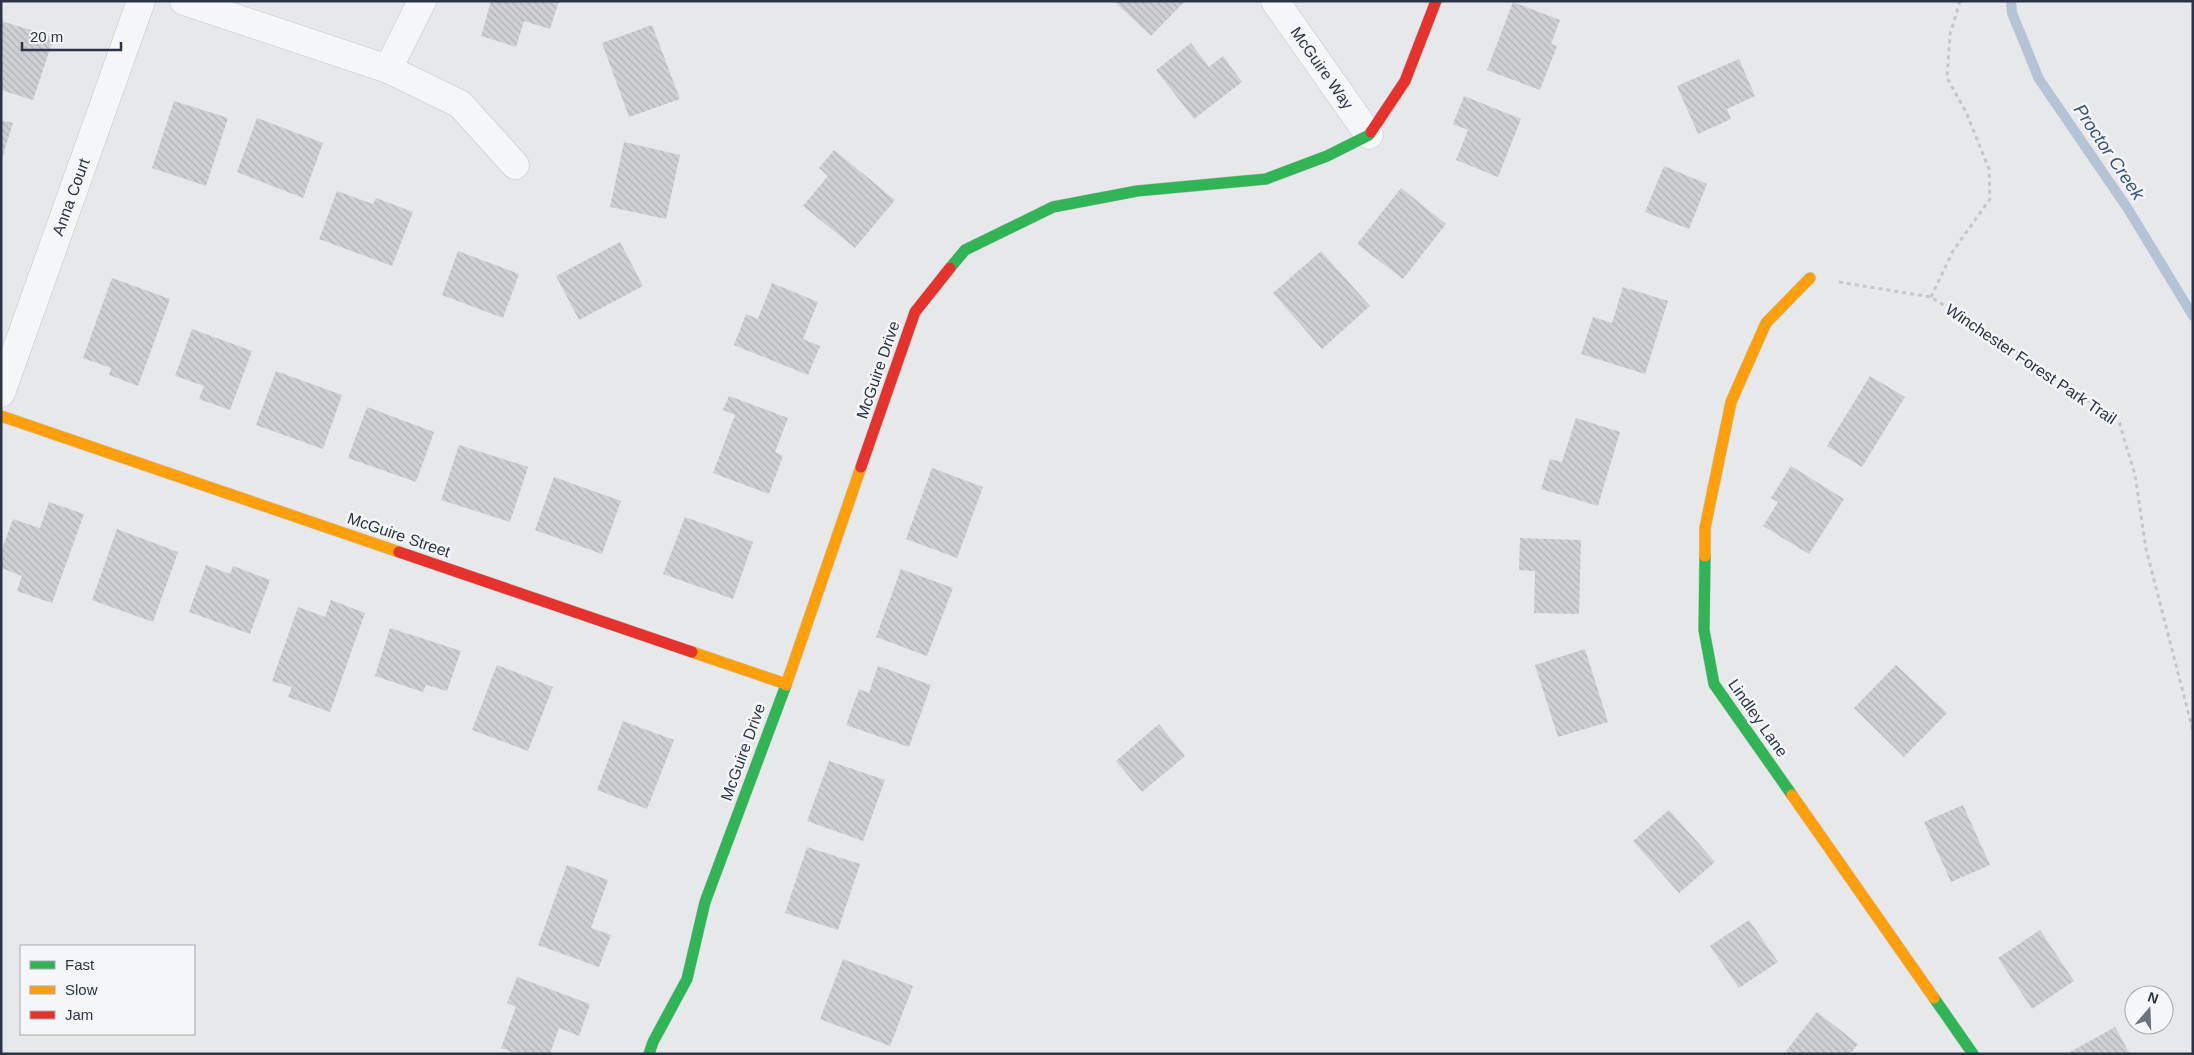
<svg xmlns="http://www.w3.org/2000/svg" width="2194" height="1055" viewBox="0 0 2194 1055" font-family="Helvetica,sans-serif">
  <style>
    .lines { fill: none; stroke-linecap: round; stroke-linejoin: round }
    .stream { stroke: #b4c4d5; stroke-width: 10 }
    .building { fill: url(#building-back-hatch) }
    .street-casing { stroke: #c4c6c8; stroke-width: 29 }
    .fast-casing { stroke: #c4c6c8; stroke-width: 12 }
    .slow-casing { stroke: #c4c6c8; stroke-width: 12 }
    .jam-casing { stroke: #c4c6c8; stroke-width: 12 }
    .path { stroke: #c5c6ca; stroke-width: 3; stroke-dasharray: 4 4; stroke-linecap: butt }
    .street { stroke: #f5f6f7; stroke-width: 28 }
    .fast { stroke: #30b455; stroke-width: 11 }
    .slow { stroke: #ff9f0a; stroke-width: 11 }
    .jam { stroke: #e5322d; stroke-width: 11 }
    .labels { text-anchor: middle; dominant-baseline: central; stroke-width: 5; stroke-linejoin: round; paint-order: stroke }
    .street-label { font-size: 16px; fill: #2b3445; stroke: #f4f6f9 }
    .water-label { font-size: 18px; font-style: italic; fill: #34527a; stroke: #f4f6f9 }
  </style>
  <defs>
    <pattern id="building-back-hatch" width="6" height="6" patternUnits="userSpaceOnUse" patternTransform="scale(1.25)"><rect width="6" height="6" fill="#ced0d3"/><path d="M-1 5l2 2M0 0l6 6M5-1l2 2" fill="none" stroke="#b1b3b6"/></pattern>
  </defs>
  <rect width="100%" height="100%" fill="#e6e8ea"/>
  <g class="lines">
    <!-- stream -->
    <path class="stream" d="M2011,1L2012,13L2039,79L2128,209L2193,316"/>
  </g>
  <!-- building -->
  <path class="building" d="M491,1H559L550,29L524,21L516,47L481,36Z
    M1114,1H1185L1151,36Z
    M1513,2L1560,20L1551,44L1557,46L1540,90L1487,70Z
    M1,21L54,37L33,100L1,90Z
    M652,25L680,99L629,117L602,43Z
    M1191,43L1209,67L1223,56L1242,82L1194,119L1156,70Z
    M1739,59L1755,96L1727,109L1731,119L1698,134L1677,86Z
    M1464,96L1521,119L1498,177L1456,160L1468,130L1453,124Z
    M174,101L228,118L206,186L152,168Z
    M257,118L323,143L303,198L237,172Z
    M1,120L13,123L2,158H1Z
    M624,142L680,155L666,219L610,207Z
    M834,150L895,200L855,248L803,206L828,176L819,168Z
    M1664,166L1707,184L1689,229L1645,212Z
    M1401,188L1446,224L1403,279L1357,244Z
    M337,191L373,204L376,198L413,212L392,266L319,239Z
    M620,242L643,286L579,320L556,276Z
    M458,251L519,274L503,318L442,295Z
    M1321,251L1370,306L1322,349L1273,293Z
    M112,278L170,299L138,386L109,375L111,368L83,358Z
    M772,283L818,302L803,339L820,346L808,375L734,345L746,314L758,319Z
    M1623,287L1668,301L1645,374L1581,354L1593,317L1612,323Z
    M192,329L252,351L230,410L199,399L204,386L175,376Z
    M276,371L342,395L323,449L256,425Z
    M1870,376L1905,397L1862,467L1827,446Z
    M729,396L788,418L775,452L783,456L769,494L713,473L735,415L723,410Z
    M367,407L434,432L416,482L348,458Z
    M1576,418L1620,432L1598,506L1541,489L1550,459L1562,462Z
    M459,445L528,467L510,522L441,500Z
    M1791,466L1844,499L1809,554L1763,526L1778,502L1771,498Z
    M932,468L983,487L957,558L906,539Z
    M554,477L621,501L602,554L535,530Z
    M49,502L84,514L52,603L17,591L22,576L1,568V552L13,519L40,528Z
    M685,517L753,542L733,599L663,574Z
    M117,529L178,552L153,622L92,600Z
    M1520,538L1581,540L1579,614L1534,613L1535,571L1519,570Z
    M206,565L230,574L233,566L270,580L250,634L189,612Z
    M901,569L953,588L927,656L876,637Z
    M331,600L365,613L330,712L288,697L292,687L272,681L298,607L325,617Z
    M390,628L461,651L447,691L426,685L423,692L375,676Z
    M1585,649L1608,722L1558,737L1535,665Z
    M497,665L553,687L528,751L472,730Z
    M1896,665L1947,713L1904,757L1854,708Z
    M878,666L931,685L909,747L846,725L859,689L869,693Z
    M623,721L674,740L647,809L597,790Z
    M1159,724L1185,756L1142,792L1116,761Z
    M829,761L885,780L863,841L807,821Z
    M1963,805L1990,865L1951,882L1924,822Z
    M1669,810L1715,862L1679,893L1633,841Z
    M807,847L860,864L838,930L785,913Z
    M567,865L608,880L591,928L611,935L599,967L538,945Z
    M1749,920L1778,962L1739,988L1710,946Z
    M2040,930L2074,981L2032,1009L1998,958Z
    M843,959L913,986L890,1046L820,1019Z
    M517,977L590,1004L579,1036L559,1028L550,1054H517L501,1048L516,1007L507,1003Z
    M1817,1012L1858,1044L1850,1054H1790L1786,1051Z
    M2115,1027L2130,1054H2071L2070,1052Z"/>
  <g class="lines">
    <defs>
      <path id="street" d="M184,1L388,69L460,104L515,165
        M1275,1L1369,135
        M388,69L422,1
        M1,393L141,1"/>
      <path id="fast" d="M950,268L965,250L1053,207L1137,191L1266,179L1327,156L1369,135L1371,132
        M1705,556L1704,630L1714,684L1792,795
        M1934,998L1973,1054
        M649,1054L653,1042L687,979L705,902L786,685"/>
      <path id="slow" d="M1,416L399,552
        M1705,556V528L1731,402L1766,323L1810,278
        M692,652L786,684
        M786,685L861,467
        M1792,795L1934,998"/>
      <path id="jam" d="M1371,132L1405,81L1436,1
        M861,467L915,312L950,268
        M399,552L692,652"/>
    </defs>
    <!-- street casing -->
    <use href="#street" class="street-casing"/>
    <!-- fast casing -->
    <use href="#fast" class="fast-casing"/>
    <!-- slow casing -->
    <use href="#slow" class="slow-casing"/>
    <!-- jam casing -->
    <use href="#jam" class="jam-casing"/>
    <!-- path -->
    <path class="path" d="M1839,282L1931,297L1988,333L2119,421L2135,475L2146,549L2193,731
      M1931,297L1953,251L1990,199L1989,169L1966,112L1947,78L1950,34L1960,1"/>
    <!-- street -->
    <use href="#street" class="street"/>
    <!-- fast -->
    <use href="#fast" class="fast"/>
    <!-- slow -->
    <use href="#slow" class="slow"/>
    <!-- jam -->
    <use href="#jam" class="jam"/>
  </g>
  <g class="labels">
    <!-- street labels -->
    <g class="street-label">
      <text transform="translate(1322 68) rotate(55)">McGuire Way</text>
      <text transform="translate(71 197) rotate(-70)">Anna Court</text>
      <text transform="translate(2031 364) rotate(34)">Winchester Forest Park Trail</text>
      <text transform="translate(878 370) rotate(-71)">McGuire Drive</text>
      <text transform="translate(399 535) rotate(19)">McGuire Street</text>
      <text transform="translate(1758 718) rotate(55)">Lindley Lane</text>
      <text transform="translate(743 752) rotate(-70)">McGuire Drive</text>
    </g>
    <!-- water labels -->
    <g class="water-label">
      <text transform="translate(2109 152) rotate(56)">Proctor Creek</text>
    </g>
  </g>
  <!-- border -->
  <rect width="2194" height="1055" fill="none" stroke="#2b3445" stroke-width="5"/>
  <!-- legend -->
  <rect x="20" y="945" width="175" height="90" fill="#f4f6f9" stroke="#a4a8b1"/>
  <rect x="30" y="961" width="25" height="8" fill="#30b455" stroke="#a4a8b1"/>
  <text x="65" y="970" font-size="15" fill="#2b3445">Fast</text>
  <rect x="30" y="986" width="25" height="8" fill="#ff9f0a" stroke="#a4a8b1"/>
  <text x="65" y="995" font-size="15" fill="#2b3445">Slow</text>
  <rect x="30" y="1011" width="25" height="8" fill="#e5322d" stroke="#a4a8b1"/>
  <text x="65" y="1020" font-size="15" fill="#2b3445">Jam</text>
  <!-- north arrow -->
  <g transform="translate(2149 1010) rotate(19)"><circle r="24" fill="#f4f6f9" stroke="#a4a8b1"/>
  <path d="M0-4L9 19L0 12L-9 19Z" fill="#6c737f"/>
  <text y="-8" font-size="14" font-weight="bold" text-anchor="middle" fill="#2b3445">N</text>
  </g>
  <!-- scale -->
  <path d="M22 42v8h99v-8" fill="none" stroke="#2b3445" stroke-width="2.5"/>
  <text x="30" y="42" font-size="15" fill="#2b3445" stroke="#f4f6f9" stroke-width="4" paint-order="stroke">20 m</text>
</svg>
